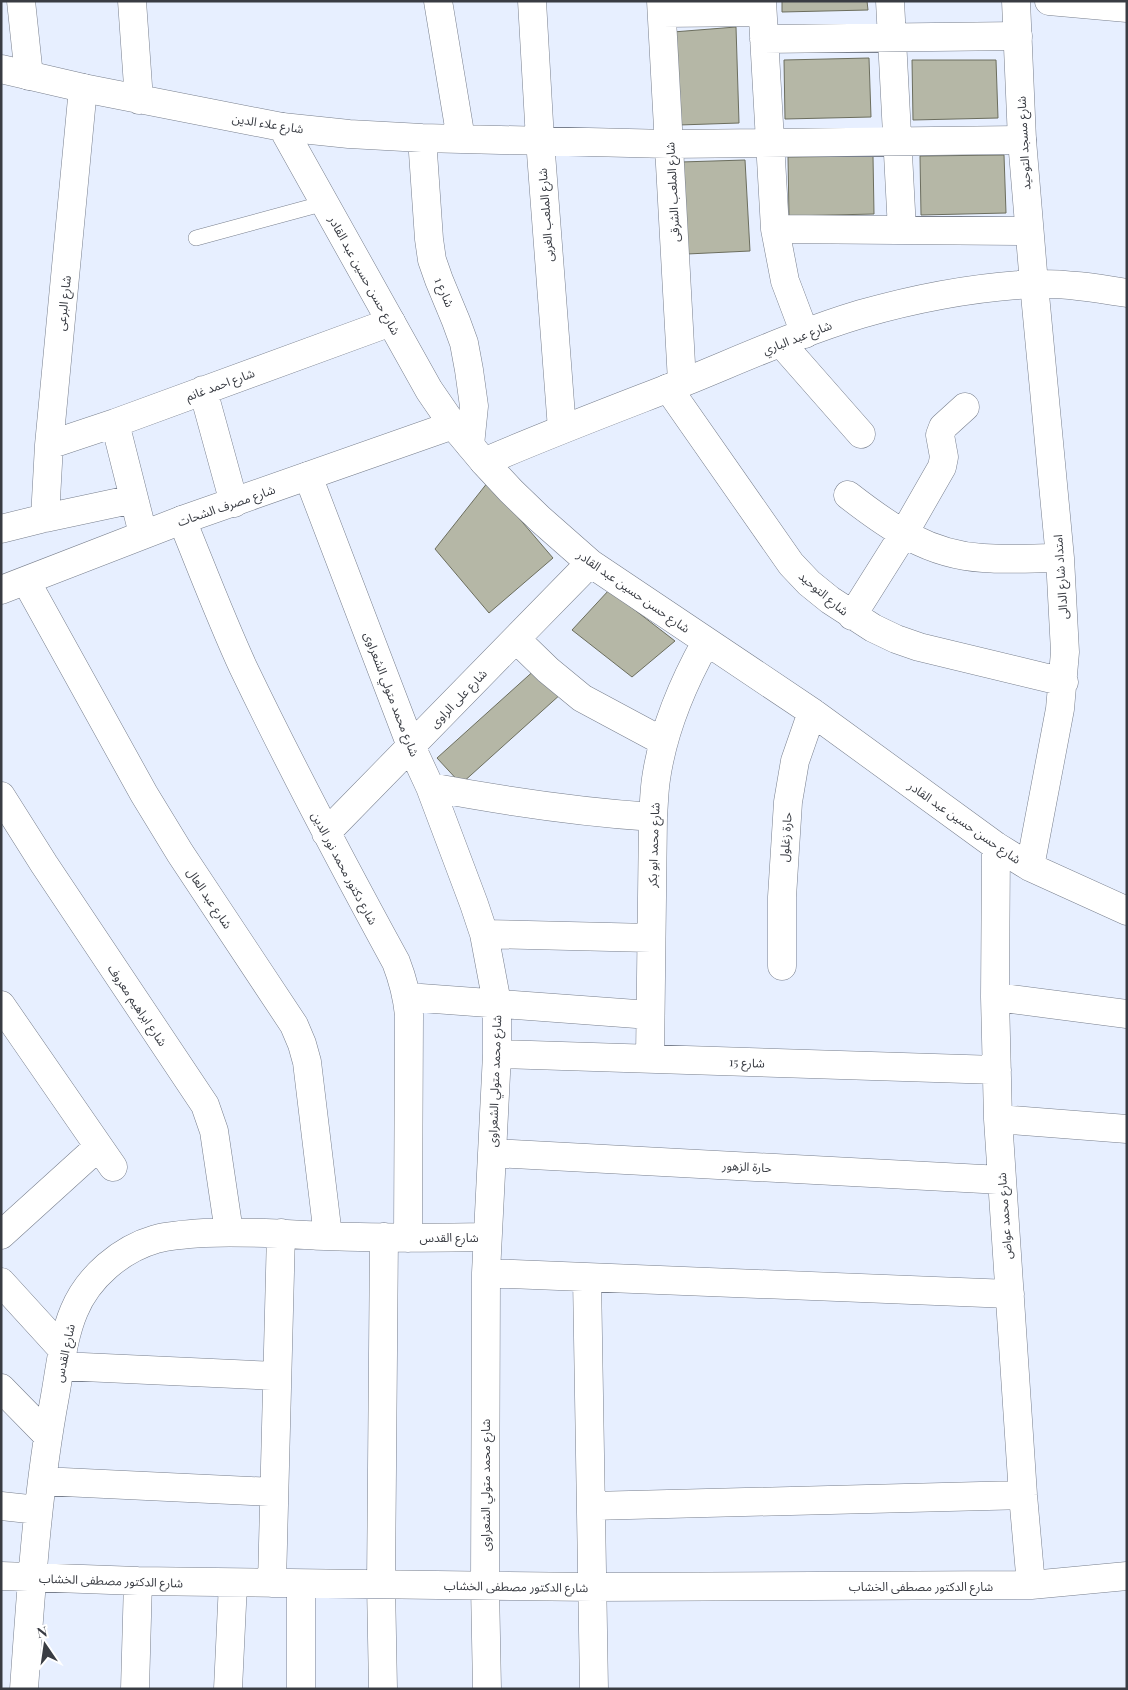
<svg xmlns="http://www.w3.org/2000/svg" width="1128" height="1690" viewBox="0 0 1128 1690" font-family="'Playfair Display','Noto Sans Arabic',serif">
  <style>
    .building { fill: #b5b7a6; stroke: #6c6e5e }
    .lines { fill: none; stroke-linecap: round; stroke-linejoin: round }
    .lane-casing { stroke: #787f8d; stroke-width: 16 }
    .street-casing { stroke: #787f8d; stroke-width: 29 }
    .secondary-casing { stroke: #787f8d; stroke-width: 29 }
    .lane { stroke: #fff; stroke-width: 15 }
    .street { stroke: #fff; stroke-width: 28 }
    .secondary { stroke: #fff; stroke-width: 28 }
    .labels { text-anchor: middle; dominant-baseline: central; stroke-width: 4.5; stroke-linejoin: round; paint-order: stroke }
    .street-label { font-size: 12px; fill: #393c43; stroke: #fff }
  </style>
  <rect width="100%" height="100%" fill="#e7efff"/>
  <!-- building -->
  <path class="building" d="M782,1H867L868,10L782,12Z
    M736,27L739,123L679,125L673,32Z
    M869,58L871,117L785,119L784,60Z
    M912,60H996L998,118L913,120Z
    M1004,155L1006,213L921,215L920,156Z
    M873,156L874,214L789,216L788,157Z
    M745,160L750,251L687,254L681,162Z
    M488,482L553,558L489,613L435,549Z
    M609,590L675,641L632,677L572,630Z
    M538,667L562,693L461,784L437,758Z"/>
  <g class="lines">
    <defs>
      <path id="lane" d="M196,238L325,203"/>
      <path id="street" d="M21,1L29,76
        M438,1L461,139
        M532,1L540,140L562,429
        M661,1L682,382
        M762,1L775,229L785,281L805,334
        M890,1L902,230
        M1049,1L1127,8
        M662,13L762,12
        M764,39L1018,36
        M282,127L349,134L422,138L669,144L1022,140
        M422,138L429,239L432,260L439,280L456,321L464,343L469,370L474,406L470,445
        M775,229L1029,231
        M781,343L861,434
        M668,388L791,564L809,583L830,600L873,628L896,639L919,647L1064,682
        M203,390L234,503
        M115,423L143,534
        M49,445L115,423L391,322
        M484,462L511,491L540,519L590,563L812,712L996,846L1030,867L1127,911
        M308,476L411,746L430,787L474,904L484,934L497,1003V1054L486,1273L485,1586L487,1689
        M848,495C889,527 929,555 983,558C1008,560 1035,558 1060,558
        M45,518L49,445L83,88
        M182,520C202,569 221,619 243,667C291,767 343,865 396,962C403,980 407,996 409,1015L408,1238
        M1,529L45,518L134,499
        M26,581L144,794L180,853L294,1025L302,1044L307,1062L328,1236
        M852,616L903,535L942,467L944,457L940,435L943,427L965,407
        M516,639L548,670L582,698L664,742
        M430,787C504,801 578,812 653,817
        M1,796L44,864L205,1105L214,1131L229,1232
        M326,833L590,563
        M996,846L995,997L998,1119L1023,1495L1031,1585
        M1030,867L1060,709L1065,652L1060,558L1034,284
        M484,934L651,938
        M782,966V897L788,802L795,761L812,712
        M407,997L650,1015
        M995,997L1127,1014
        M1,1005L113,1167
        M497,1054L997,1070
        M650,1058L653,817C654,805 654,792 656,779C663,730 682,685 706,642
        M998,1119L1127,1129
        M492,1153L1002,1180
        M1,1235L98,1147
        M486,1273L1010,1294
        M587,1278L594,1689
        M1,1282L63,1350
        M61,1366L277,1376
        M1,1388L48,1436
        M42,1481L274,1492
        M1,1506L38,1510
        M591,1506L1023,1495
        M1,1576L138,1581L593,1587L1031,1585L1127,1576
        M272,1583L281,1233
        M24,1689C31,1591 37,1493 55,1396C60,1368 63,1337 74,1311C88,1277 121,1249 156,1239C172,1235 189,1234 205,1233C245,1231 285,1234 325,1236C379,1238 433,1238 487,1237
        M135,1689L138,1581
        M228,1689L233,1583
        M301,1689V1584
        M383,1689L381,1585L384,1237"/>
      <path id="secondary" d="M132,1L139,100
        M1016,1L1022,140L1034,284
        M1,69L83,88L282,127L429,390L453,425L484,462C553,432 623,406 692,379C748,356 804,331 861,314C917,298 975,287 1033,284C1064,283 1096,288 1127,293
        M1,590L182,520L453,425"/>
    </defs>
    <!-- lane casing -->
    <use href="#lane" class="lane-casing"/>
    <!-- street casing -->
    <use href="#street" class="street-casing"/>
    <!-- secondary casing -->
    <use href="#secondary" class="secondary-casing"/>
    <!-- lane -->
    <use href="#lane" class="lane"/>
    <!-- street -->
    <use href="#street" class="street"/>
    <!-- secondary -->
    <use href="#secondary" class="secondary"/>
  </g>
  <g class="labels">
    <!-- street labels -->
    <g class="street-label">
      <text transform="translate(268 123) rotate(9)">شارع علاء الدين</text>
      <text transform="translate(1023 143) rotate(-93)">شارع مسجد التوحيد</text>
      <text transform="translate(672 192) rotate(-93)">شارع الملعب الشرقى</text>
      <text transform="translate(545 215) rotate(-94)">شارع الملعب الغربى</text>
      <text transform="translate(365 275) rotate(61)">شارع حسن حسين عبد القادر</text>
      <text transform="translate(445 292) rotate(67)">شارع 1</text>
      <text transform="translate(63 303) rotate(-84)">شارع البرعى</text>
      <text transform="translate(797 337) rotate(-21)">شارع عبد الباري</text>
      <text transform="translate(220 384) rotate(-20)">شارع احمد غانم</text>
      <text transform="translate(226 505) rotate(-19)">شارع مصرف الشحات</text>
      <text transform="translate(1060 577) rotate(-94)">امتداد شارع الدالى</text>
      <text transform="translate(634 591) rotate(35)">شارع حسن حسين عبد القادر</text>
      <text transform="translate(824 593) rotate(40)">شارع التوحيد</text>
      <text transform="translate(392 694) rotate(69)">شارع محمد متولي الشعراوى</text>
      <text transform="translate(458 698) rotate(-46)">شارع على الراوى</text>
      <text transform="translate(965 822) rotate(35)">شارع حسن حسين عبد القادر</text>
      <text transform="translate(785 837) rotate(-86)">حارة زغلول</text>
      <text transform="translate(653 845) rotate(-88)">شارع محمد ابو بكر</text>
      <text transform="translate(345 868) rotate(62)">شارع دكتور محمد نور الدين</text>
      <text transform="translate(210 898) rotate(56)">شارع عبد العال</text>
      <text transform="translate(138 1005) rotate(56)">شارع ابراهيم معروف</text>
      <text transform="translate(747 1062) rotate(2)">شارع 15</text>
      <text transform="translate(494 1081) rotate(-88)">شارع محمد متولي الشعراوى</text>
      <text transform="translate(747 1166) rotate(3)">حارة الزهور</text>
      <text transform="translate(1004 1216) rotate(-94)">شارع محمد عواض</text>
      <text x="449" y="1237">شارع القدس</text>
      <text transform="translate(64 1353) rotate(-78)">شارع القدس</text>
      <text transform="translate(485 1485) rotate(-90)">شارع محمد متولي الشعراوى</text>
      <text transform="translate(111 1580) rotate(2)">شارع الدكتور مصطفى الخشاب</text>
      <text transform="translate(516 1586) rotate(1)">شارع الدكتور مصطفى الخشاب</text>
      <text x="921" y="1586">شارع الدكتور مصطفى الخشاب</text>
    </g>
  </g>
  <!-- border -->
  <rect width="1128" height="1690" fill="none" stroke="#393c43" stroke-width="5"/>
  <!-- north arrow -->
  <g transform="translate(45 1645) rotate(347)" stroke="#ffffff" stroke-width="4" paint-order="stroke">
  <path d="M0-4L9 19L0 12L-9 19Z" fill="#393c43"/>
  <text y="-8" font-size="14" font-weight="bold" text-anchor="middle" fill="#393c43">N</text>
  </g>
</svg>
